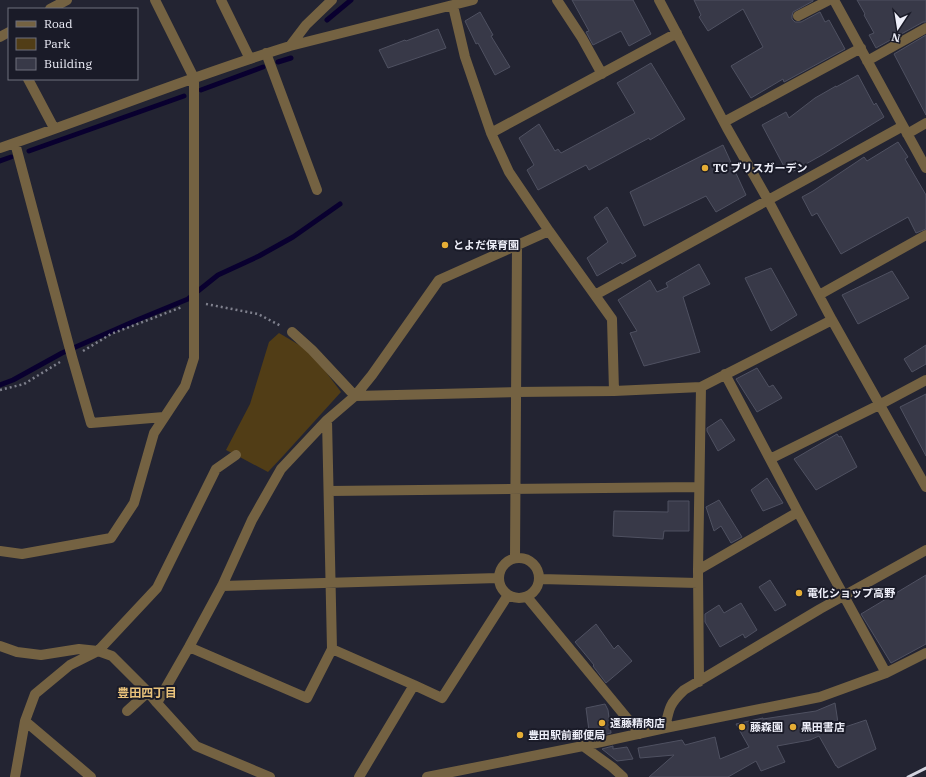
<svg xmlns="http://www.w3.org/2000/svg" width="926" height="777" viewBox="0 0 926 777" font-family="'IBM Plex Serif','Noto Sans JP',serif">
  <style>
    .green { fill: #513d16 }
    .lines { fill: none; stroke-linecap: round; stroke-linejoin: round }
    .stream { stroke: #09002f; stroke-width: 5 }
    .building { fill: #383948; stroke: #4f5161 }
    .path { stroke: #7f808d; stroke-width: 2.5; stroke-dasharray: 2 3; stroke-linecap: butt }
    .minor { stroke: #746242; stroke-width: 10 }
    .rail { stroke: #d3d4df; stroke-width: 3 }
    .poi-dot { fill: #e5ad35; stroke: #1a1b28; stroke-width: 1.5 }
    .labels { text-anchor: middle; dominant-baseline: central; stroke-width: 4; stroke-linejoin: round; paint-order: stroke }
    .poi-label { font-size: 11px; font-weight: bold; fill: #eeeff9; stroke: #1a1b28; text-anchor: start }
    .neighbourhood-label { font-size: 12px; font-weight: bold; fill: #e9c27b; stroke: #1a1b28 }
  </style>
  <rect width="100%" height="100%" fill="#232432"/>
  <!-- green -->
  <path class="green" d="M279,333L311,352L341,392L283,456L268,472L236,455L226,450L250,404L269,342Z"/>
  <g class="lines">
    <!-- stream -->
    <path class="stream" d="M327,20L351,0
      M278,62L291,58
      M201,90L263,67
      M29,151L184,96
      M0,161L11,157
      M0,385L13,380L62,353L137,320L188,299L218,275L259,256L293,237L340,204"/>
  </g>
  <!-- building -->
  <path class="building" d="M572,0H633L651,34L629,46L621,31L593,45L586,32L589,31Z
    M694,0H813V1L793,12L792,16V19L795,22H801L820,12L825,22L829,20L845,49L784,82L783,79L751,98L731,66L763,47L743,9L708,31L699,17L701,15Z
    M857,0H926V22H923L876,48L869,35L874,33L864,15L865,14Z
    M480,12L493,35L491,36L510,67L495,75L478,43L476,44L465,21Z
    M438,29L446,48L388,68L379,50L405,40L406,41Z
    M926,35V115L894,54Z
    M651,63L685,119L650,140L649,138L589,170L586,165L538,190L527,170L534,165L519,138L539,124L555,151L558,149L561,153L635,113L617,83Z
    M858,75L874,105L876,103L884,117L822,155L788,174L762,125L786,112L789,118L815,98L836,86V87Z
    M898,142L908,157L905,159L926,195V229L916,233L908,217L841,254L817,213L812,216L802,197L813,191L864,157L867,161Z
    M723,145L746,195L716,212L706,196L644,226L630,192Z
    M607,207L636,256L622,264L621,262L597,276L587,258L608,242L594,217Z
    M699,264L710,284L683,297L700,352L644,366L630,333L637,331L618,300L650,280L657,292L668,287L666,283Z
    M771,268L797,315L771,331L745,278Z
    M892,271L909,298L858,324L842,295Z
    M926,345V364L912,372L904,359Z
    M757,368L769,387L773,385L782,398L757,412L736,379Z
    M926,394V456L900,407Z
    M721,419L735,440L718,451L707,431V428Z
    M837,434L839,437L841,436L857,467L816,490L794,459Z
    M767,478L783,503L763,511L751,490Z
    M719,500L742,537L731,543L721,526L714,531L706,507Z
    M668,501H689V531H664L663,539L613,536L614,511L668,512Z
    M926,575V644L891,663L861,614Z
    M770,580L786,605L775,611L759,587Z
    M741,603L757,630L745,638L743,634L720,647L705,622V614L719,605L724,613Z
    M596,624L614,649L618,645L632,661L606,683L593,666L594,665L575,642Z
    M835,703L839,729L866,720L876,749L838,768L837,766H836L819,736L810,740L777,746L785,762L761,771L756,761L728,777H649L674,755L640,758L638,748L682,740L685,745L715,737L720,759L749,747L736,724L763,718V719L816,711Z
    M605,704L608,710L611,733L590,738L586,708Z
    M613,746V749L627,747L633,759L617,761L602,749Z"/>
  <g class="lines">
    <!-- path -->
    <path class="path" d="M206,304L258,314L281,326
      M83,351L111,334L182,307
      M0,390L24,384L60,362"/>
    <!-- minor -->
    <path class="minor" d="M221,0L250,59
      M557,0L582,38L602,74
      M659,0L727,128L768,200L832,320L926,487
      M834,0L926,168
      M453,6L465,57L491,133L509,172L549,231L612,319L614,391
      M50,9L67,0
      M798,16L829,0
      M0,37L9,32
      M290,46L306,25L332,0
      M266,53L317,190
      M867,61L926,28
      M28,79L54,128
      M724,122L861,48
      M491,133L677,33
      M907,134L926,123
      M15,143L72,357L91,423L164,417
      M0,148C97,115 192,76 290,46L473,0
      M595,295L903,126
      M819,295L926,235
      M292,332L312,350L355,396L516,392L614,391L701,387L832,320
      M725,374L798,512L886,673
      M327,420L332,649L414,685
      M770,459L879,405L926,380
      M329,491L699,487
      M0,551L22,554L111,538L134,503L154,433L185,386L194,358V78L155,0
      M499 578a20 20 0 1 1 40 0a20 20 0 1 1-40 0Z
      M515,558L517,245
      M698,570L798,512
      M540,579L698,583
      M222,586L498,578
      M527,597L640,734
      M0,646L17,652L41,655L79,649L98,651L112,656L148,692L157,703L196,746L270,777
      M189,647L307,698L332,649
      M699,682L698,570L701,387
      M157,703L189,647L222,586L252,520L281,469L327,420L355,396L372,375L439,280L549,231
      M127,711L148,692
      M25,721L91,777
      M665,728C669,709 669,704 684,690L820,609L926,550
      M583,746L612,767L623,777
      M15,777L25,721L35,694L70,665L98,651L157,588L216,469L236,455
      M359,777L414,685L442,698L508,595
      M427,777L583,746L665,728L820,697L886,673L926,653"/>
    <!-- rail -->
    <path class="rail" d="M908,777L926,768"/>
  </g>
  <!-- markers -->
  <g class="poi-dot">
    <circle cx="705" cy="168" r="4"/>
    <circle cx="445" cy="245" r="4"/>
    <circle cx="799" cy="593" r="4"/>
    <circle cx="602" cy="723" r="4"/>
    <circle cx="742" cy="727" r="4"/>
    <circle cx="793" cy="727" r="4"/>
    <circle cx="520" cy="735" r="4"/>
  </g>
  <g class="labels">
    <!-- poi labels -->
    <g class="poi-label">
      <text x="713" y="168">TC ブリスガーデン</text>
      <text x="453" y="245">とよだ保育園</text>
      <text x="807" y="593">電化ショップ高野</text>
      <text x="610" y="723">遠藤精肉店</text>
      <text x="750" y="727">藤森園</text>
      <text x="801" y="727">黒田書店</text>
      <text x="528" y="735">豊田駅前郵便局</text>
    </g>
    <!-- neighbourhood labels -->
    <g class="neighbourhood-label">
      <text x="147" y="692">豊田四丁目</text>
    </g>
  </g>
  <!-- legend -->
  <rect x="8" y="8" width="130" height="72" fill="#1a1b28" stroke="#6f707c"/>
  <rect x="16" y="21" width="20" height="6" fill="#746242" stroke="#6f707c"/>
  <text x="44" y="28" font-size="12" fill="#eeeff9">Road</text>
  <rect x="16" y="38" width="20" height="12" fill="#513d16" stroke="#6f707c"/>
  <text x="44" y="48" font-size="12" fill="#eeeff9">Park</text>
  <rect x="16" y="58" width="20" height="12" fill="#383948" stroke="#6f707c"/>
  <text x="44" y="68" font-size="12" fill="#eeeff9">Building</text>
  <!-- north arrow -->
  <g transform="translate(898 28) rotate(192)" stroke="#1a1b28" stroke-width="3" paint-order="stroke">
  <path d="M0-3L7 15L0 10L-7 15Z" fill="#eeeff9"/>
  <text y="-6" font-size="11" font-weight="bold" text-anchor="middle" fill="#eeeff9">N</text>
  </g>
</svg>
